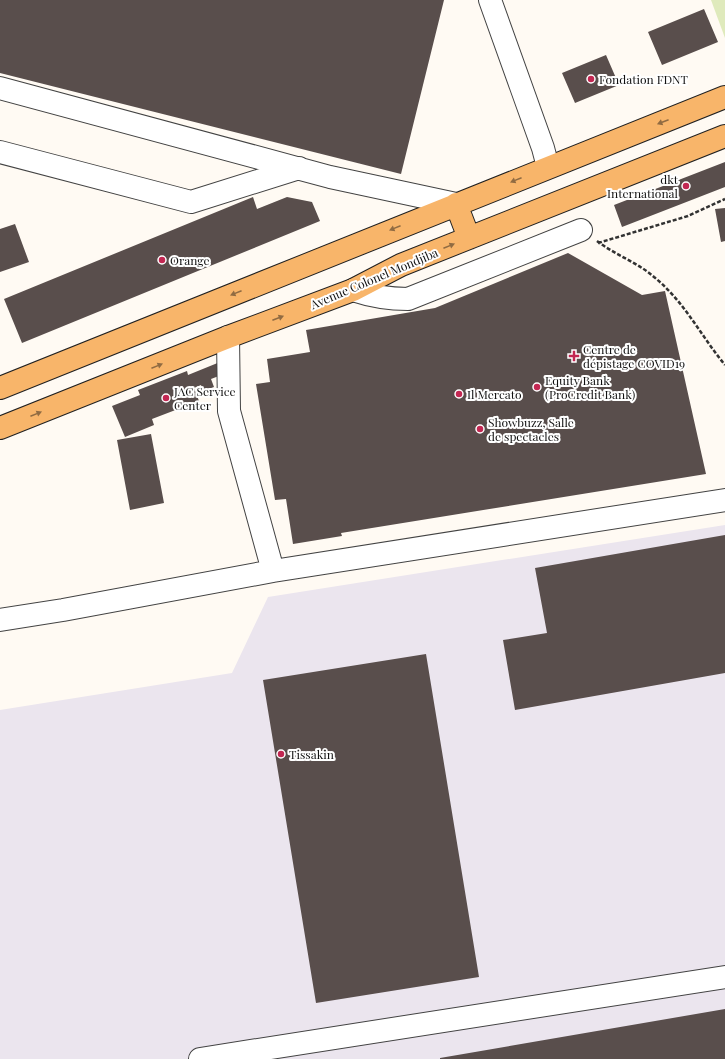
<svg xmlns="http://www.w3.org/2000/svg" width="725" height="1059" viewBox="0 0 725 1059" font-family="'Playfair Display',serif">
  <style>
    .industrial { fill: #ebe5ee }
    .green { fill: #dfeabc }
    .building { fill: #594e4c }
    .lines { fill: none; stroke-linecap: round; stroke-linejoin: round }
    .minor-casing { stroke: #434343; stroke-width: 24 }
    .major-casing { stroke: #212121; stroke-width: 24 }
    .path { stroke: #323232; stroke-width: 2.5; stroke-dasharray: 4 2; stroke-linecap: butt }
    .minor { stroke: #fff; stroke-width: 22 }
    .major { stroke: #f8b56a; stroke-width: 22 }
    .oneway { fill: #906b42 }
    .poi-dot { fill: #c22752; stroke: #fff; stroke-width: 1.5 }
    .labels { text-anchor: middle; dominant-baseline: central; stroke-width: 4; stroke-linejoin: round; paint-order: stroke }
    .poi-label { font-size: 12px; fill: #101010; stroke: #fff; text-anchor: start }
    .street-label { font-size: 12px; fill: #101010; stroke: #fff }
  </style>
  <rect width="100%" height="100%" fill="#fffaf3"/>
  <!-- industrial -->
  <path class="industrial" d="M725,525V1059H0V710L232,673L268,597Z"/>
  <!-- green -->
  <path class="green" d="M711,0H725V38Z"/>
  <!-- building -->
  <path class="building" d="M0,0H444L401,174L0,73Z
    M704,9L718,42L662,65L648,32Z
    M606,55L619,85L575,103L562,73Z
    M725,162V187L622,227L614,205Z
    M253,197L257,209L287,197L312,202L320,221L22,343L4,299Z
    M725,208V241L721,242L715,209Z
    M15,224L29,262L0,272V229Z
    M568,253L642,295L665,291L706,474L341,533L342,536L293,544L286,499L275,500L256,384L270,382L267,359L310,352L306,330L435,308Z
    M220,362L224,374L211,379L214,387L203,391L201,385L194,388L199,401L152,419L154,425L125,437L112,406L140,395L138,390L187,371L188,375Z
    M151,434L164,503L130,510L117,440Z
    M725,535V673L515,710L503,640L547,633L535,568Z
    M426,654L479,977L316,1003L263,680Z
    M725,1009V1059H440V1058Z"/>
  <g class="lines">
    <defs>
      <path id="minor" d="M490,0L543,148L548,167
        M0,88L330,177L456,204
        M0,152L191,202L299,168
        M353,290C371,296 389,299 408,299L581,230
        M228,337L229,411L273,571
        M0,620L63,610L273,571L725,500
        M200,1059L725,977"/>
      <path id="major" d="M456,204L469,238
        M0,388L725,97
        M0,428L228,337L353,290L401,265L725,136"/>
    </defs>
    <!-- minor casing -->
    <use href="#minor" class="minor-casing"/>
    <!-- major casing -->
    <use href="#major" class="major-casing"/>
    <!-- path -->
    <path class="path" d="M597,241C615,255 637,262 654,277C684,301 701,336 725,365
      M598,243L688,216L725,199"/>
    <!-- minor -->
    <use href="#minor" class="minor"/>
    <!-- major -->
    <use href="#major" class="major"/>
  </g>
  <!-- one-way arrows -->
  <defs><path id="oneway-solid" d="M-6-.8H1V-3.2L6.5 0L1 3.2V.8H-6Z"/></defs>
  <g class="oneway">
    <use href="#oneway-solid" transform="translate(663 122) rotate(159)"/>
    <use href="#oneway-solid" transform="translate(516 180) rotate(158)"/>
    <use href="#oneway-solid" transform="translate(395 228) rotate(158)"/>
    <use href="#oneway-solid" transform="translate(449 246) rotate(-22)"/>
    <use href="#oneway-solid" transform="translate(236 293) rotate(158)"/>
    <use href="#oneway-solid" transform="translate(278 318) rotate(-21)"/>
    <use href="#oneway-solid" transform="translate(157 366) rotate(-22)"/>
    <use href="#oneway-solid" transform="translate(36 414) rotate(-22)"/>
  </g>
  <!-- markers -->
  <g class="poi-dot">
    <circle cx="591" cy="79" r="4"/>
    <circle cx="686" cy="186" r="4"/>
    <circle cx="162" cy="260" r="4"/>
    <path d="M572 350h4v4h4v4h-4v4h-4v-4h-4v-4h4z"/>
    <circle cx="537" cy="387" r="4"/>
    <circle cx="459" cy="394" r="4"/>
    <circle cx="166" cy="398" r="4"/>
    <circle cx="480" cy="429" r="4"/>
    <circle cx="281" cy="754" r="4"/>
  </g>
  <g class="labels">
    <!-- poi labels -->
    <g class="poi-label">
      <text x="599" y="79">Fondation FDNT</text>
      <text x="678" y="179" text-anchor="end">dkt<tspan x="678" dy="14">International</tspan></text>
      <text x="170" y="260">Orange</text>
      <text x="583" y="349">Centre de<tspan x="583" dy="14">dépistage COVID19</tspan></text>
      <text x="545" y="380">Equity Bank<tspan x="545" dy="14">(ProCredit Bank)</tspan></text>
      <text x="174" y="391">JAC Service<tspan x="174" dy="14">Center</tspan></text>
      <text x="467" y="394">Il Mercato</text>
      <text x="488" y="422">Showbuzz, Salle<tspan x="488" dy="14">de spectacles</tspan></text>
      <text x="289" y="754">Tissakin</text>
    </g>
    <!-- street labels -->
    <g class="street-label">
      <text transform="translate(374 278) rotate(-23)">Avenue Colonel Mondjiba</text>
    </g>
  </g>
</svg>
